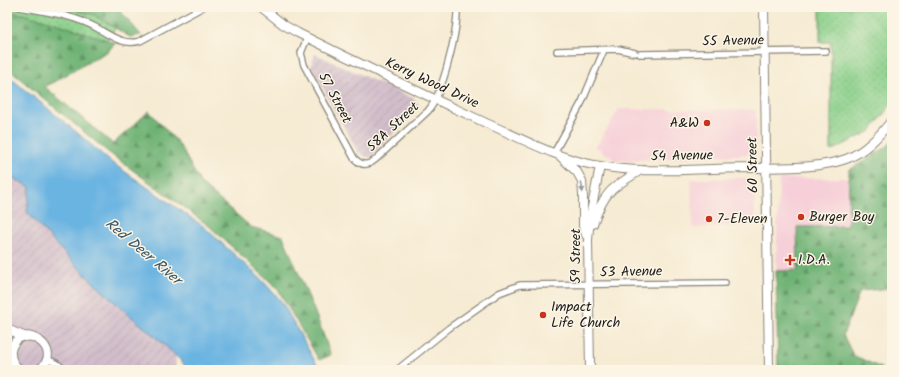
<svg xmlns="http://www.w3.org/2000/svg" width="899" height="377" viewBox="0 0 899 377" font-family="Kalam,sans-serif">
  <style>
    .built { fill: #f6cfd8 }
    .industrial { fill: url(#industrial-furrows) }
    .grass { fill: url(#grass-dots); stroke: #527652 }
    .forest { fill: url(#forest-firs); stroke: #456748 }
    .water { fill: #6ab4e2; stroke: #43687f }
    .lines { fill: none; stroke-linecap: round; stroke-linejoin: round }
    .street-casing { stroke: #898478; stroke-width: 8 }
    .secondary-casing { stroke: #898478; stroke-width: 10 }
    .street { stroke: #fff; stroke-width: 5.5 }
    .secondary { stroke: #fff; stroke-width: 8 }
    .oneway { fill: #999 }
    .poi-dot { fill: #c8321e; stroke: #fcf5e5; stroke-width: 1.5 }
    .labels { text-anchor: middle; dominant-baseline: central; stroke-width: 3; stroke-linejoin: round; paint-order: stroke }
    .street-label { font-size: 14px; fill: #1c1c1c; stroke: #fcf5e5 }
    .poi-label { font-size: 14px; fill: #1c1c1c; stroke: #fcf5e5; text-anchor: start }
    .water-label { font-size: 15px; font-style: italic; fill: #3b596b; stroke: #fcf5e5 }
  </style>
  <defs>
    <pattern id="industrial-furrows" width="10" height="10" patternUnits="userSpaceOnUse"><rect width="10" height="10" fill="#d1bdca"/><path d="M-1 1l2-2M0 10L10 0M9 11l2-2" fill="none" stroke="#b3a2ad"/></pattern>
    <pattern id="grass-dots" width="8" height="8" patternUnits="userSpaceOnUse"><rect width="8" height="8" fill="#88cf89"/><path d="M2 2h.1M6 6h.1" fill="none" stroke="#75b176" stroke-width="1.8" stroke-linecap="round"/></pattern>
    <pattern id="forest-firs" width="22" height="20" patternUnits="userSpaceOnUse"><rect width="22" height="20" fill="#6eb275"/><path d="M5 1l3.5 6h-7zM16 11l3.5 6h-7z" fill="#5a905f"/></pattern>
  </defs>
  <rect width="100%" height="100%" fill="#fcf5e5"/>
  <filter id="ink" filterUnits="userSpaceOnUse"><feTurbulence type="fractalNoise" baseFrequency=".025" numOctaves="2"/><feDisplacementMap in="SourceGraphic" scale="8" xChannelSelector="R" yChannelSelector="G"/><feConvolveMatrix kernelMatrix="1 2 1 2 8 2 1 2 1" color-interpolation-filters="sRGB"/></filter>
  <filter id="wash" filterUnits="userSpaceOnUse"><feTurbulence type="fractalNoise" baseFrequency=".012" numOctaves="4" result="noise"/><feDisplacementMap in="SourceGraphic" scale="16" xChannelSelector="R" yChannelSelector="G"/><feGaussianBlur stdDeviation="0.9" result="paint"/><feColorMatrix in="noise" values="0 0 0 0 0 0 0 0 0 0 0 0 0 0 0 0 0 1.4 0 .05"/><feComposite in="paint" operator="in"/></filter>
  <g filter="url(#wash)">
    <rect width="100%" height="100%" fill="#f6ebd3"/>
    <!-- built -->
    <path class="built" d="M619,109L756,110V154L615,161L610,155L602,153V149L595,148Z
      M748,178L754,185L755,225L693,228L691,179Z
      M848,178V226L798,227V270L776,271L779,179Z"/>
    <!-- industrial -->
    <path class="industrial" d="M315,54L415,99L420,107L369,158L358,152L311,66Z
      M7,178H13L30,187L116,303L176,354L175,370H7Z"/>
    <!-- grass -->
    <path class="grass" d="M7,7H113L121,21L101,48L7,62Z
      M820,7H892V103L871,131L831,151V42H820Z"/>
    <!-- forest -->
    <path class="forest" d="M62,7H117L141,35L130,37L94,15Z
      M7,10L49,21L116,43L108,51L45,87L113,144L149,111L179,144L201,184L251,227L283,236L314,310L331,355L319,360L277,288L209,226L108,152L7,68Z
      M892,140V288L860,291L843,335L853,355L881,368L883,370H778L776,271L798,270L797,227L848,226L849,170L888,146Z"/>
    <!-- water -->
    <path class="water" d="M7,75L73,129L111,162L203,226L261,279L282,302L320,370H189C168,345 141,326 117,304C84,276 56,244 27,212L30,187L13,178H7Z"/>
  </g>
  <g filter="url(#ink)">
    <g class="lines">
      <defs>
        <path id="street" d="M20,7C47,12 73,15 97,28C111,36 124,46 140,41L203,7
          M268,12L271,7
          M307,38L301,53L304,65L354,158C361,166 368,166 376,159L428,111C443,94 458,30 457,7
          M557,51L618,49L635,53
          M640,54L826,51
          M554,153L582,102L604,50
          M46,359L56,363L65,370
          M397,370L449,328L499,293L520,285L725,283"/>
        <path id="secondary" d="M261,7L284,25L298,33C360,64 423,94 486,123C521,138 556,158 594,165C645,175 699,168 751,168C780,167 818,169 846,159C865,152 880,135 892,120
          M764,7L769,370
          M561,157L577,172L582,181L583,195V226L586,235
          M593,224C605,190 612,188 641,170
          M7,329L26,337
          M20,370C14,365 10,359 11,351C18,317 69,350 38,370
          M590,370L588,240L590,217L600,166"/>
      </defs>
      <!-- street casing -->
      <use href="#street" class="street-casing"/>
      <!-- secondary casing -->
      <use href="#secondary" class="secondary-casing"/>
      <!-- street -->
      <use href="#street" class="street"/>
      <!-- secondary -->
      <use href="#secondary" class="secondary"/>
    </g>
    <!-- one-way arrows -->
    <defs><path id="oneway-solid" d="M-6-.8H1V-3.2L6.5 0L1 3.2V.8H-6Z"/></defs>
    <use class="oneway" href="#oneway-solid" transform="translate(582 187) rotate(82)"/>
  </g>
  <!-- markers -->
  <g class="poi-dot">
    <circle cx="707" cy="123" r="4"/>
    <circle cx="801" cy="217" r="4"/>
    <circle cx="709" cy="219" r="4"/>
    <path d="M788 254h4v4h4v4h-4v4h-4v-4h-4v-4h4z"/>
    <circle cx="543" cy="315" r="4"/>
  </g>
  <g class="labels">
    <!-- street labels -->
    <g class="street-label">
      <text transform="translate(733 41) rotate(-1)">55 Avenue</text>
      <text transform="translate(432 83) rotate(25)">Kerry Wood Drive</text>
      <text transform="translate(335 98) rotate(62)">57 Street</text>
      <text transform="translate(393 127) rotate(-43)">58A Street</text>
      <text transform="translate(682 156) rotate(-1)">54 Avenue</text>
      <text transform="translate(753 165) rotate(-91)">60 Street</text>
      <text transform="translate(576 256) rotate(-90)">59 Street</text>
      <text transform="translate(631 272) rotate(-1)">53 Avenue</text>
    </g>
    <!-- poi labels -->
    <g class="poi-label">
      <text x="699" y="123" text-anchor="end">A&amp;W</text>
      <text x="809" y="217">Burger Boy</text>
      <text x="717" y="219">7-Eleven</text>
      <text x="798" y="260">I.D.A.</text>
      <text x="551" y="307">Impact<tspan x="551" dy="16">Life Church</tspan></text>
    </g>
    <!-- water labels -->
    <g class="water-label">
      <text transform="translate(143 252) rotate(40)">Red Deer River</text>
    </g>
  </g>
  <!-- margin -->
  <rect width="899" height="377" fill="none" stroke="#fcf5e5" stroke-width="24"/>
</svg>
